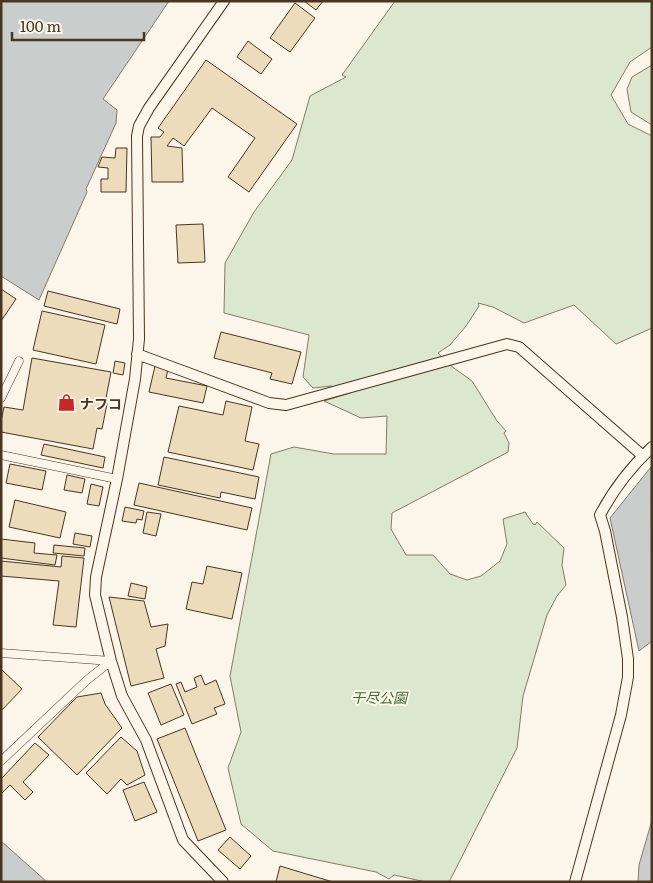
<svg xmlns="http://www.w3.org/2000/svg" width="653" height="883" viewBox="0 0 653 883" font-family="Literata,'Noto Sans JP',serif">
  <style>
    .green { fill: #dce7d0; stroke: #887966 }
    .water { fill: #c9cecd; stroke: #887966 }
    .building { fill: #ecdcbc; stroke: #4a3520 }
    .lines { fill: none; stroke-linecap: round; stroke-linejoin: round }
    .minor-casing { stroke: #4a3520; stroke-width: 9 }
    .tertiary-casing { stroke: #4a3520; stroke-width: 12 }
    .minor { stroke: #fbf6e9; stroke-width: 8 }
    .tertiary { stroke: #fbf6e9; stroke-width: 10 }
    .labels { text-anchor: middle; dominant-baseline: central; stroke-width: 4; stroke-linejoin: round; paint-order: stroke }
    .poi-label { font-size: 14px; font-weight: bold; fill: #4a3520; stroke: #fbf6e9; text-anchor: start }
    .park-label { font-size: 14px; font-style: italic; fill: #436837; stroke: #fbf6e9 }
  </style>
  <rect width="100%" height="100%" fill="#fbf6e9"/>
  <!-- green -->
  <path class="green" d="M395,1H652V47L630,62L611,95L628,124L652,136V328L616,344L574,305L524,323L493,307L478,303L479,306L466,326L450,345L438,353L447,363L472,381L497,421L506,431L504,433L509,443L508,452L392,513L391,529L406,555H433L450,574L467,580L481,576L500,561L507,544L503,519L525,512L533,524L535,525L537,522L564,548L562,565L566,585L557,596L547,615L523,696L517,748L449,882H426L394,875L389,879L376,872L273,851L241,824L228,768L241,732L230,676L271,454L294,447L334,454H386L387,416L361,418L324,401L350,393L331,386L313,388L303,377L309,335L224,313L225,263L254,212L292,160L310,96L346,77L342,75Z
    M652,65V125L631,112L627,89L632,77Z"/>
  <!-- water -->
  <path class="water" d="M1,1H169L103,99L117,110L116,123L86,189L87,192L39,300L1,276Z
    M651,467L652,641L639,651L610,518Z
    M652,820V882H638L639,865Z
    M1,841L47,882H1Z"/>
  <!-- building -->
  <path class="building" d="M304,1H323L316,10Z
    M295,3L315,18L290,52L270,38Z
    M248,41L272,59L261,74L237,57Z
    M206,60L297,124L249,192L228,177L255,138L212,108L184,146L173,138L167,146L182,148L183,182H152L151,137H160L164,132L158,128Z
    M116,148H127L126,192H101V179H108V168L98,167L102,157L115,158Z
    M203,224L205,262L178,263L176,225Z
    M1,289L16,299L1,321Z
    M48,291L120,309L117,324L44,306Z
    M42,311L105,325L96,364L33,350Z
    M221,332L301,352L292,384L270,379L272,373L214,358Z
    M32,358L111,372L106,398L108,399L102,429L97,428L93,449L1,432V421L4,407L23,410Z
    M115,361L125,363L123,375L113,373Z
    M155,366L168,369L166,378L207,386L203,403L149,392Z
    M226,401L252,407L245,441L259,444L253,470L168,452L179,406L223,415Z
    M44,444L105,457L103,468L41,455Z
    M164,457L259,477L255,499L221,492L220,498L158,485Z
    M10,464L46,471L42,490L6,483Z
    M67,475L85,479L82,493L64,490Z
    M139,483L252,508L247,530L134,505Z
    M91,484L103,487L99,506L87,504Z
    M15,500L66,512L60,538L9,527Z
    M125,507L144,511L142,520L137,519L136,523L122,521Z
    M147,512L161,514L156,536L143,533Z
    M75,533L92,536L90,547L73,544Z
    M1,539L35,543L34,553L57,555L55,565L1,558Z
    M54,545L85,548L84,556L53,553Z
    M62,556L84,558L76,627L53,625L59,581L1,576V561L61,567Z
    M207,566L242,573L232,619L186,609L192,582L203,584Z
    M131,583L147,587L145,599L128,596Z
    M109,597L144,601L151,627L168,624L165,646L156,649L164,678L131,686Z
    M1,669L22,689L1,711Z
    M201,675L205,685L216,680L225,704L214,708L217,714L192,724L176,684L181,682L185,692L197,687L194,678Z
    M171,684L184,715L161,725L148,693Z
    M101,693L105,704L122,728L77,775L38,737L77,697Z
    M185,728L226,830L198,841L157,739Z
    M121,737L137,751L145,775L127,785L121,779L107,794L86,773Z
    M35,743L49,755L23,782L33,792L25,800L10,785L1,794V779Z
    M144,782L157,812L135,821L123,790Z
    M230,837L251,856L240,869L218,850Z
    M280,866L333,882H276Z"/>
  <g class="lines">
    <defs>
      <path id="minor" d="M1,398L19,361
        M1,455L117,479
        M1,653L111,661
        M1,761L87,680L111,661"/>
      <path id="tertiary" d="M137,354L269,403L286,405L507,344L519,347L643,456
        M223,882L183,840L146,740L122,696L111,661L95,595L96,577L117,479L135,379L139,339L137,136L139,126L149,108L224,1
        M575,882L621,715L628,677V659L622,617L605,531L600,515C613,490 632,466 652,447"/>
    </defs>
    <!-- minor casing -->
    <use href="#minor" class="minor-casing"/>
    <!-- tertiary casing -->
    <use href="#tertiary" class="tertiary-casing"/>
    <!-- minor -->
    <use href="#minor" class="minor"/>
    <!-- tertiary -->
    <use href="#tertiary" class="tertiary"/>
  </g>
  <!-- icons -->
  <defs>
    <symbol id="shop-bare" viewBox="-9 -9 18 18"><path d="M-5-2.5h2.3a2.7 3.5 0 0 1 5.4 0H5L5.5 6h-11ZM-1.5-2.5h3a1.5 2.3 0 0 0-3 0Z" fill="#c62828" stroke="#fbf6e9" stroke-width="2.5" paint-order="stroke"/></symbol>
  </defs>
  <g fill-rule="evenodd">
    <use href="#shop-bare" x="54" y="390" width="25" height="25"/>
  </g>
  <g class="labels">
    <!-- poi labels -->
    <g class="poi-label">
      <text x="80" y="403">ナフコ</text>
    </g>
    <!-- park labels -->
    <g class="park-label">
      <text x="379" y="697">干尽公園</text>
    </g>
  </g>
  <!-- border -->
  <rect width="653" height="883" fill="none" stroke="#4a3520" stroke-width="5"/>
  <!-- scale -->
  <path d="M12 32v8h132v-8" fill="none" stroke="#4a3520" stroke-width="2.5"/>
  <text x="20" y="32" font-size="15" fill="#4a3520" stroke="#fbf6e9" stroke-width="4" paint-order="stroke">100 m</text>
</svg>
